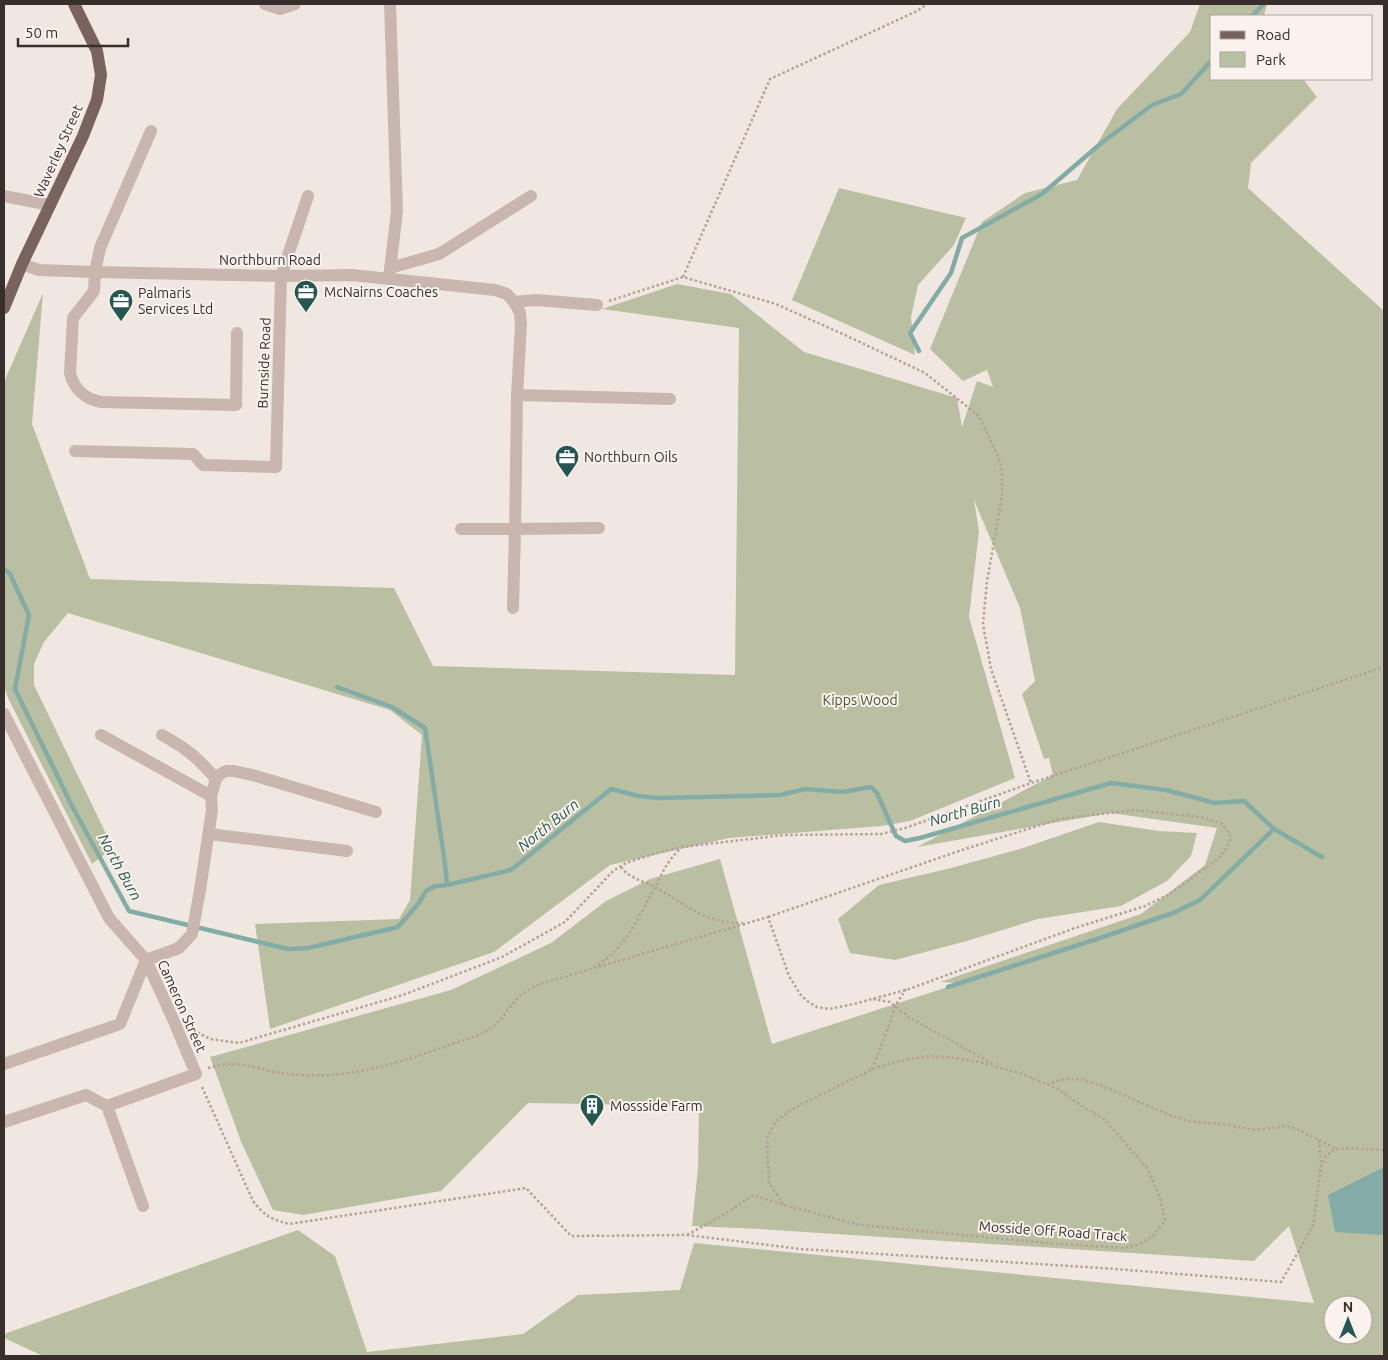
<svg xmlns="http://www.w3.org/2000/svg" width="1388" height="1360" viewBox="0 0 1388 1360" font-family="Ubuntu,sans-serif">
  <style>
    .green { fill: #babfa2; fill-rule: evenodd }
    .water { fill: #83aca7 }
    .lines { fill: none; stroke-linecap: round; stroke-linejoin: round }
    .stream { stroke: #83aca7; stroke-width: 4.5 }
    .path { stroke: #b4a098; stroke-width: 2.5; stroke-dasharray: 2.5 2.5; stroke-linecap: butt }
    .minor { stroke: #c9b6ae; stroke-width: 12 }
    .major { stroke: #78635e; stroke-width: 12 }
    .labels { text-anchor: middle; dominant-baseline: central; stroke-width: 4; stroke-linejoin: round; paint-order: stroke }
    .street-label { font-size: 14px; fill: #382e2c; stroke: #f9f2ed }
    .poi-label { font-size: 14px; fill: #382e2c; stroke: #f9f2ed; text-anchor: start }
    .park-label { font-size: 14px; fill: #4d5432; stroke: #f9f2ed }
    .water-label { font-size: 15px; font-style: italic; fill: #255651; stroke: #f9f2ed }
  </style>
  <rect width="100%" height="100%" fill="#f1e7e1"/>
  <!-- green -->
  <path class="green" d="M1200,4H1267L1264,16H1212V79H1303L1317,97L1251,163L1248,188L1384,311V1356H43L4,1338V1334L298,1230L335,1256L367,1352L523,1334L578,1295L680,1290L694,1243L1314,1303L1289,1226L1254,1261L760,1229L692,1226L698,1168L699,1106L528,1103L441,1191L303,1215L273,1210L242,1144L210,1057L451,990L551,943L606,901L650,879L720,859L772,1044L960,983L940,982L1141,914L1205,865L1217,828L1110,813L917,847L1053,775L1049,758L1044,759L1022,694L1035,681L1020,608L974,500L979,531L969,617L1015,778L910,821L881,826L729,838L610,865L494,952L270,1029L255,924L399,919L410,900L422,735L390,710L68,613L44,642L34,664V685L113,848L92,864L8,698L4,686V382L43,293L32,424L90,579L394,588L433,666L735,675L739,328L602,309L677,284L731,294L804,352L957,398L962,427L977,381L993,387L987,370L963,381L930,349L982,222L1025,193L1077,180L1117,109L1190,32ZM1333,1305H1363V1335H1333Z
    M839,188L966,218L954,245L918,285L911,317L915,355L792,300Z
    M1099,822L1159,831L1197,833L1191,856L1167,881L1121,906L1038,919L967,941L895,960L850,953L838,919L879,885L951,868L1020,849Z"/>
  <!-- water -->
  <path class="water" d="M1384,1167V1234L1381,1235L1335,1232L1328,1195Z"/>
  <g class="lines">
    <!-- stream -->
    <path class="stream" d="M1252,16L1264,4
      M919,351L910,333L951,273L962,238L1042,194L1099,145L1152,105L1181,94L1212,60
      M4,569L10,574L29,615L15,689L72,806L129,911L288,949L308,948L398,927L419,903L426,891L435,886L447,885L511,870L611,789L639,796L658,798L780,795L805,789L842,792L871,787L877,793L896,836L905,841L920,838L1111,783L1166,790L1215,803L1244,801L1274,829L1322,857
      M337,687L392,707L425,728L445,864L447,885
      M948,987L1103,937L1173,913L1200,900L1274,829"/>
    <!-- path -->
    <path class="path" d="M683,277L770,79L917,11L927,4
      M609,301L683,277L776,304L847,336L925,373L979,416L998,456L1002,471V496L987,581L983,624L991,669L1031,783
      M621,867C629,878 643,881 655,887C688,905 702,923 743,923
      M594,968C599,964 605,960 610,956C629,939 641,913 653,891C663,873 665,863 681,848
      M873,999L890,1002L910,1018L995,1065
      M193,1030L210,1039L239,1043L403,995L502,957L565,922L613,871L626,863L660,852L682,847L784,835L881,834L905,828L1031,783L1384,667
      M208,1068C214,1067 221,1064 227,1064C245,1063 262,1070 279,1073C295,1075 313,1076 329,1075C380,1072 431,1051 479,1035C501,1025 502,1015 517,999C524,992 532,988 540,984L768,917L789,976L800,994L807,1001L817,1007L829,1009L854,1004L909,989L1075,928L1145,906L1170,894L1218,859L1226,849L1231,838L1228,832L1222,824L1201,817L1134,810L1059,819L962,850L768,917
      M872,1069L889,1026L895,1006L906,989
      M1047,1084L1065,1079H1081L1102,1086L1172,1116L1188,1121L1228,1125L1254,1130L1287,1126L1297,1129L1335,1148H1337
      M202,1087L253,1201C265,1216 270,1219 289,1224L526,1188L571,1236L687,1235L801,1249L1102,1268L1281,1282L1313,1226L1321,1166L1326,1156L1333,1150L1344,1148L1384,1150
      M1319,1140L1321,1166
      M687,1235L725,1214L753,1195L784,1205L860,1225L1046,1243L1123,1248L1138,1245L1153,1236L1165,1221L1161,1201L1148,1169L1104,1119L1082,1106L1056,1088L1019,1073L979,1062L956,1058L930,1056L904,1060L875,1068L794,1108L776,1121L767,1138L769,1183L784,1205"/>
    <!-- minor -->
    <path class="minor" d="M265,4L280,9L295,4
      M151,131L100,248L95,272L94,291L73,318L70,373C74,389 85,399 101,402L236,405L237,333
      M4,196L50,205
      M22,264L39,270L95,272L281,276L352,275L495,290L507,294L514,302L536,300L597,305
      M390,268L439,254L531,196
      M389,279L397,211L390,4
      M517,395L670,399
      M75,451L193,454L203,465L276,467L281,276L308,196
      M461,529H515L517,395L521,325L520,313L514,302
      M513,608L515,529L599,528
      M4,714L109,918L146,960L173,1019L196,1074L107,1106
      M101,735L211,796
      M162,735C186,748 198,758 216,779
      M209,834L347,851
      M4,1064L120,1024L146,960L179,948L192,934L200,890L212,810L211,796L216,779L220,774L226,771H234L256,776L376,812
      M4,1122L86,1095L107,1106L143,1206"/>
    <!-- major -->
    <path class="major" d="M4,308L22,264L83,136L97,100L101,75L97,51L74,4"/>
  </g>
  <!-- icons -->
  <defs>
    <symbol id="office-pin" viewBox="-11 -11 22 30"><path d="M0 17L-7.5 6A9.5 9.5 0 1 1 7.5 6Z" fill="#255651" stroke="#f9f2ed"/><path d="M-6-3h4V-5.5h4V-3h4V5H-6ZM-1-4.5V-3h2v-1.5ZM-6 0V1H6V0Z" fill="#fff"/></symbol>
    <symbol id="building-pin" viewBox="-11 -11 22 30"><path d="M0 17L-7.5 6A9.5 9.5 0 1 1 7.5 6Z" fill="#255651" stroke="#f9f2ed"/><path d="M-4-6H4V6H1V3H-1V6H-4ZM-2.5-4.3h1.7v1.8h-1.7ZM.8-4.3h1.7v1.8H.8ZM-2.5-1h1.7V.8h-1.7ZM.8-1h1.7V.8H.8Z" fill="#fff"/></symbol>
  </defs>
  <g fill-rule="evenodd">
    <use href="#office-pin" x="292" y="278" width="28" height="38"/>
    <use href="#office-pin" x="107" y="287" width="28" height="38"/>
    <use href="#office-pin" x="553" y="443" width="28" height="38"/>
    <use href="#building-pin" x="578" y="1092" width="28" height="38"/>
  </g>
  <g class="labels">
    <!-- street labels -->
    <g class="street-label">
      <text transform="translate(58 151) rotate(-66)">Waverley Street</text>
      <text x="270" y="260">Northburn Road</text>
      <text transform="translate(264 363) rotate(-88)">Burnside Road</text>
      <text transform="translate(182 1006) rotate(66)">Cameron Street</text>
      <text transform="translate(1053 1231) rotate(4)">Mosside Off Road Track</text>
    </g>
    <!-- poi labels -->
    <g class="poi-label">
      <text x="324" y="292">McNairns Coaches</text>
      <text x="138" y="293">Palmaris<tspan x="138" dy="16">Services Ltd</tspan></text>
      <text x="584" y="457">Northburn Oils</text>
      <text x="610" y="1106">Mossside Farm</text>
    </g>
    <!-- park labels -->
    <g class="park-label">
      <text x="860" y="700">Kipps Wood</text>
    </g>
    <!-- water labels -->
    <g class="water-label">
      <text transform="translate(965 811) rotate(-16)">North Burn</text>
      <text transform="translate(548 825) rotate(-39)">North Burn</text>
      <text transform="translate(120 867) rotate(61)">North Burn</text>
    </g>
  </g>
  <!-- border -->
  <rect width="1388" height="1360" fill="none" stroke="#382e2c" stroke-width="10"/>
  <!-- legend -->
  <rect x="1210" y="15" width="162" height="65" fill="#f9f2ed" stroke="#aca4a0"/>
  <rect x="1220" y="31" width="25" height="8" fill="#78635e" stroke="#aca4a0"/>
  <text x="1256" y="40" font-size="15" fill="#382e2c">Road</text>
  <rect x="1220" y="52" width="25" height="15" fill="#babfa2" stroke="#aca4a0"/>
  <text x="1256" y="65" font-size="15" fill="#382e2c">Park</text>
  <!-- north arrow -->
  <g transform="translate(1348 1320)"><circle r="24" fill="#f9f2ed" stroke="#aca4a0"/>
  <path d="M0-4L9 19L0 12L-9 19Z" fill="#255651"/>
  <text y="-8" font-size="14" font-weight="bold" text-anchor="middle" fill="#382e2c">N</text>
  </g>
  <!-- scale -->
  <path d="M18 38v8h110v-8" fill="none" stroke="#382e2c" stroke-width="2.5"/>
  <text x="25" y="38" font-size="15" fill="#382e2c" stroke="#f9f2ed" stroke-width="4" paint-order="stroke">50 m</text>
</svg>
